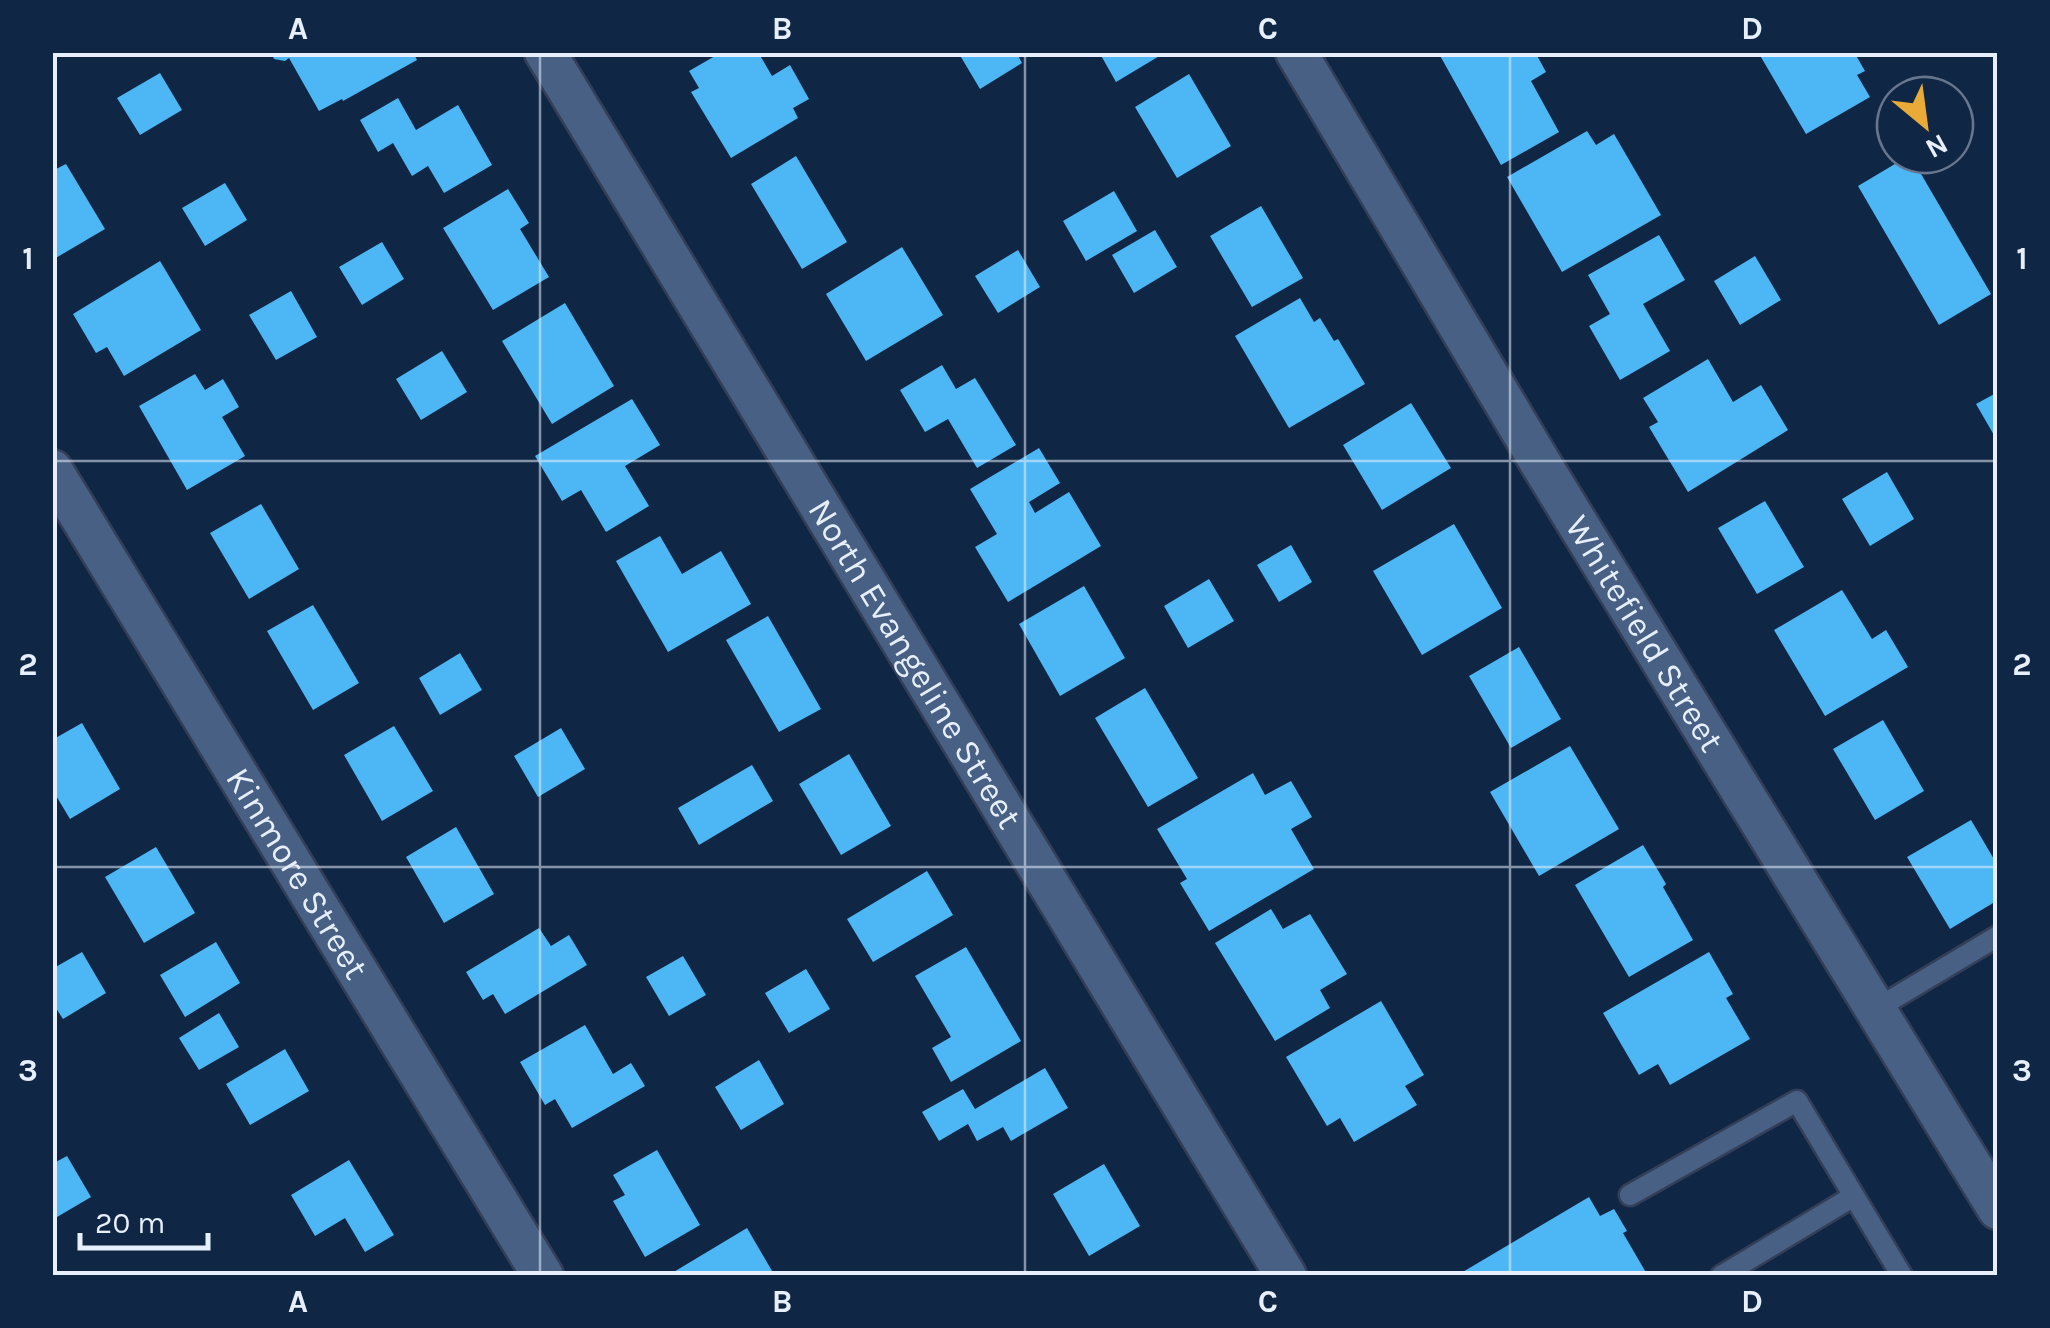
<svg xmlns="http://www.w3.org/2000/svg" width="2050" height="1328" viewBox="0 0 2050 1328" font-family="Karla,sans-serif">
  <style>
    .building { fill: #4db7f5 }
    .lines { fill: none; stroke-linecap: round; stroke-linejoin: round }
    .service-casing { stroke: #333f58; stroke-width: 25 }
    .minor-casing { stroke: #333f58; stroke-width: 45 }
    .service { stroke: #486083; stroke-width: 20 }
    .minor { stroke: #486083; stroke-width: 40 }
    .grid { fill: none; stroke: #e6effb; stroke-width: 2.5; stroke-opacity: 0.55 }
    .labels { text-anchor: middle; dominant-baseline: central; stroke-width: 10; stroke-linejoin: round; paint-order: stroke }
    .street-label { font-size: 35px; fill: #e6effb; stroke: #102645 }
    .neatline { fill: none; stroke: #e6effb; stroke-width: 4 }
    .grid-label { font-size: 32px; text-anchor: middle; font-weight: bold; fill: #e6effb }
  </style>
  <rect width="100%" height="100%" fill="#102645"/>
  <!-- building -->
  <path class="building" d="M271,52H413L417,60L343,101L342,99L319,111L289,58L285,61L274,59Z
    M722,52H758L772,76L790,65L809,99L793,108L798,118L731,158L691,92L699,88L689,71Z
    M958,52H1016L1022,63L980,89Z
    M1099,52H1166L1116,82Z
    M1438,52H1535L1546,72L1531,81L1559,132L1501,165Z
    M1758,52H1854L1865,71L1857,75L1870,97L1806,134Z
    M160,73L182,110L140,135L117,98Z
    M1189,74L1231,146L1177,178L1135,107Z
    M398,98L416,130L458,105L492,165L444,193L428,166L412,176L393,143L378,152L360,120Z
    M1587,131L1596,145L1614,134L1661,215L1562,272L1507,177Z
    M1910,155L1991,294L1939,325L1858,186Z
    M796,156L847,242L802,269L751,184Z
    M66,164L105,229L54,259L52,171Z
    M225,183L247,220L205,246L182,208Z
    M508,189L529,223L520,229L549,277L493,310L443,228Z
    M1114,191L1137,231L1086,261L1063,221Z
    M1261,206L1303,278L1252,307L1210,236Z
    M1155,230L1177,267L1134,293L1112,255Z
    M1659,235L1685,280L1643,304L1670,351L1620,380L1589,326L1610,314L1588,275Z
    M382,242L404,279L362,305L339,267Z
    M902,247L943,315L866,361L826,294Z
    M1018,250L1040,287L998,313L975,276Z
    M1755,256L1781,300L1740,325L1714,281Z
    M160,261L201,330L124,376L107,347L96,353L73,314Z
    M291,291L317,337L276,360L249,315Z
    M1300,298L1314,322L1320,318L1334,341L1338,339L1365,384L1289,428L1235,336Z
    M565,303L614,386L552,424L502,341Z
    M442,351L467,392L421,420L396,379Z
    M1708,359L1733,402L1761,385L1788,430L1688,492L1649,427L1658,422L1643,398Z
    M942,365L956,389L975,378L1016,445L977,468L948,419L925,432L900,390Z
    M195,374L205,390L223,379L239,407L222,417L245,456L187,490L139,406Z
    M1998,392V442L1976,404Z
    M632,399L660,445L625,466L649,506L606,532L581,490L562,501L535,456Z
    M1411,403L1451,468L1382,510L1343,445Z
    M1039,448L1060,483L1029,502L1035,513L1069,492L1101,546L1008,602L975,547L997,534L970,489Z
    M1887,472L1914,519L1870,546L1842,499Z
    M1765,501L1804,567L1757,594L1718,528Z
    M261,504L299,569L249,599L210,533Z
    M1454,524L1502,608L1422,655L1373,571Z
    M660,536L682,574L721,551L751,604L668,652L616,561Z
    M1291,545L1312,582L1279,602L1257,565Z
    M1209,579L1234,621L1188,648L1164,606Z
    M1084,586L1125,658L1060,696L1019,624Z
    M1842,590L1872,639L1886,630L1908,667L1825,716L1774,630Z
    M313,605L359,683L313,710L267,631Z
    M768,616L821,709L779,732L726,640Z
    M1519,647L1561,719L1511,748L1469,676Z
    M460,653L482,690L440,715L419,678Z
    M1145,688L1198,778L1148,807L1095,718Z
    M1883,720L1924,791L1875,820L1833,749Z
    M82,723L120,789L70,819L52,789V740Z
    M394,726L433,791L382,821L344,755Z
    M561,728L585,769L538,797L514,756Z
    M1570,746L1619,829L1539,876L1490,792Z
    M849,754L891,826L841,855L799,784Z
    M752,765L773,801L699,845L678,808Z
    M1253,773L1265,795L1291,781L1312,817L1291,829L1314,869L1209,931L1180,883L1187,879L1157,829Z
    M1971,820L1998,866V900L1950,929L1907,857Z
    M456,827L494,894L444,923L406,857Z
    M1643,845L1666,884L1663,887L1693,940L1629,977L1575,885Z
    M156,847L195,913L144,943L105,877Z
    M927,871L953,915L873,962L847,919Z
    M1271,909L1283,929L1310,914L1347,974L1320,990L1330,1008L1275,1041L1215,943Z
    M539,928L551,946L569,935L587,965L505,1014L493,994L483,1000L466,972Z
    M216,942L240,983L185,1017L160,975Z
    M966,947L1021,1041L951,1082L932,1048L951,1037L915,976Z
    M82,952L106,993L63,1019L52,1002V969Z
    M1709,952L1733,994L1726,998L1750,1039L1670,1085L1658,1064L1639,1075L1603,1013Z
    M683,956L706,995L669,1016L646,977Z
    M806,969L830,1009L789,1033L765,993Z
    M1381,1001L1424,1075L1405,1086L1417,1105L1354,1142L1340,1118L1327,1126L1286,1057Z
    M219,1013L239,1047L199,1070L179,1038Z
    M585,1025L613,1074L631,1063L645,1086L572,1128L555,1099L545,1105L520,1062Z
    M285,1049L309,1091L250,1125L226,1084Z
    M759,1060L784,1104L741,1130L715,1087Z
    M1045,1068L1068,1108L1011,1141L1003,1127L977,1141L968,1124L939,1141L922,1112L963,1089L975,1109Z
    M657,1150L700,1225L645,1257L613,1201L625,1195L613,1175Z
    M67,1156L91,1197L52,1220V1164Z
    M349,1160L394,1235L365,1252L345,1218L315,1236L291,1195Z
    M1104,1164L1140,1226L1089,1256L1053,1194Z
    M1589,1197L1600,1216L1614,1209L1627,1231L1623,1233L1648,1276H1456Z
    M747,1228L775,1276H667Z"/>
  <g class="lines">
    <defs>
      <path id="service" d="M1876,1009L1998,936
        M1630,1195L1797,1101L1854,1196
        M1721,1276L1854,1196L1902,1276"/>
      <g id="minor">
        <path id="s1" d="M545,52L1286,1276"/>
        <path id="s2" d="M1296,52L1541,464L1998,1209"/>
        <path id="s3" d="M52,470L543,1276"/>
      </g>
    </defs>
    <!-- service casing -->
    <use href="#service" class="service-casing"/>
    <!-- minor casing -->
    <use href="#minor" class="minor-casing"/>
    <!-- service -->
    <use href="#service" class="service"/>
    <!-- minor -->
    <use href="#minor" class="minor"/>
  </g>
  <!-- grid -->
  <path class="grid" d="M540,52V1276M1025,52V1276M1510,52V1276M52,461H1998M52,867H1998"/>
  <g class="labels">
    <!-- street labels -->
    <g class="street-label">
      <text stroke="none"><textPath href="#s2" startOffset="678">Whitefield Street</textPath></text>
      <text stroke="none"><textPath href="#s1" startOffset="715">North Evangeline Street</textPath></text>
      <text stroke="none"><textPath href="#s3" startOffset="472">Kinmore Street</textPath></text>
    </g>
  </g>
  <!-- border -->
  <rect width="2050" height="1328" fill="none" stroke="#102645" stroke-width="110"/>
  <!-- north arrow -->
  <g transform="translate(1925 125) rotate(151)"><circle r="48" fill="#102645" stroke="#66768e" stroke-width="2.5"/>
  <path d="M0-8L18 38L0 25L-18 38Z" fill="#eaaa38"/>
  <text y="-15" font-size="28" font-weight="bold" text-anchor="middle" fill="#e6effb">N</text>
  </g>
  <!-- scale -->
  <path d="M80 1233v15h128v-15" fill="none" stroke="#e6effb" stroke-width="5"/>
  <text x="95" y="1233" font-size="30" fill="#e6effb" stroke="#102645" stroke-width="8" paint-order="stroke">20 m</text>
  <rect x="55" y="55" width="1940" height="1218" class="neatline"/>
  <g class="grid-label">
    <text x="298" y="39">A</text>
    <text x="782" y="39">B</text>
    <text x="1268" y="39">C</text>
    <text x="1752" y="39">D</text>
    <text x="28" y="269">1</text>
    <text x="2022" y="269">1</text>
    <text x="28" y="675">2</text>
    <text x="2022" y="675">2</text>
    <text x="28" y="1081">3</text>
    <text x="2022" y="1081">3</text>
    <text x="298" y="1312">A</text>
    <text x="782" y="1312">B</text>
    <text x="1268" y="1312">C</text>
    <text x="1752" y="1312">D</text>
  </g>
</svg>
